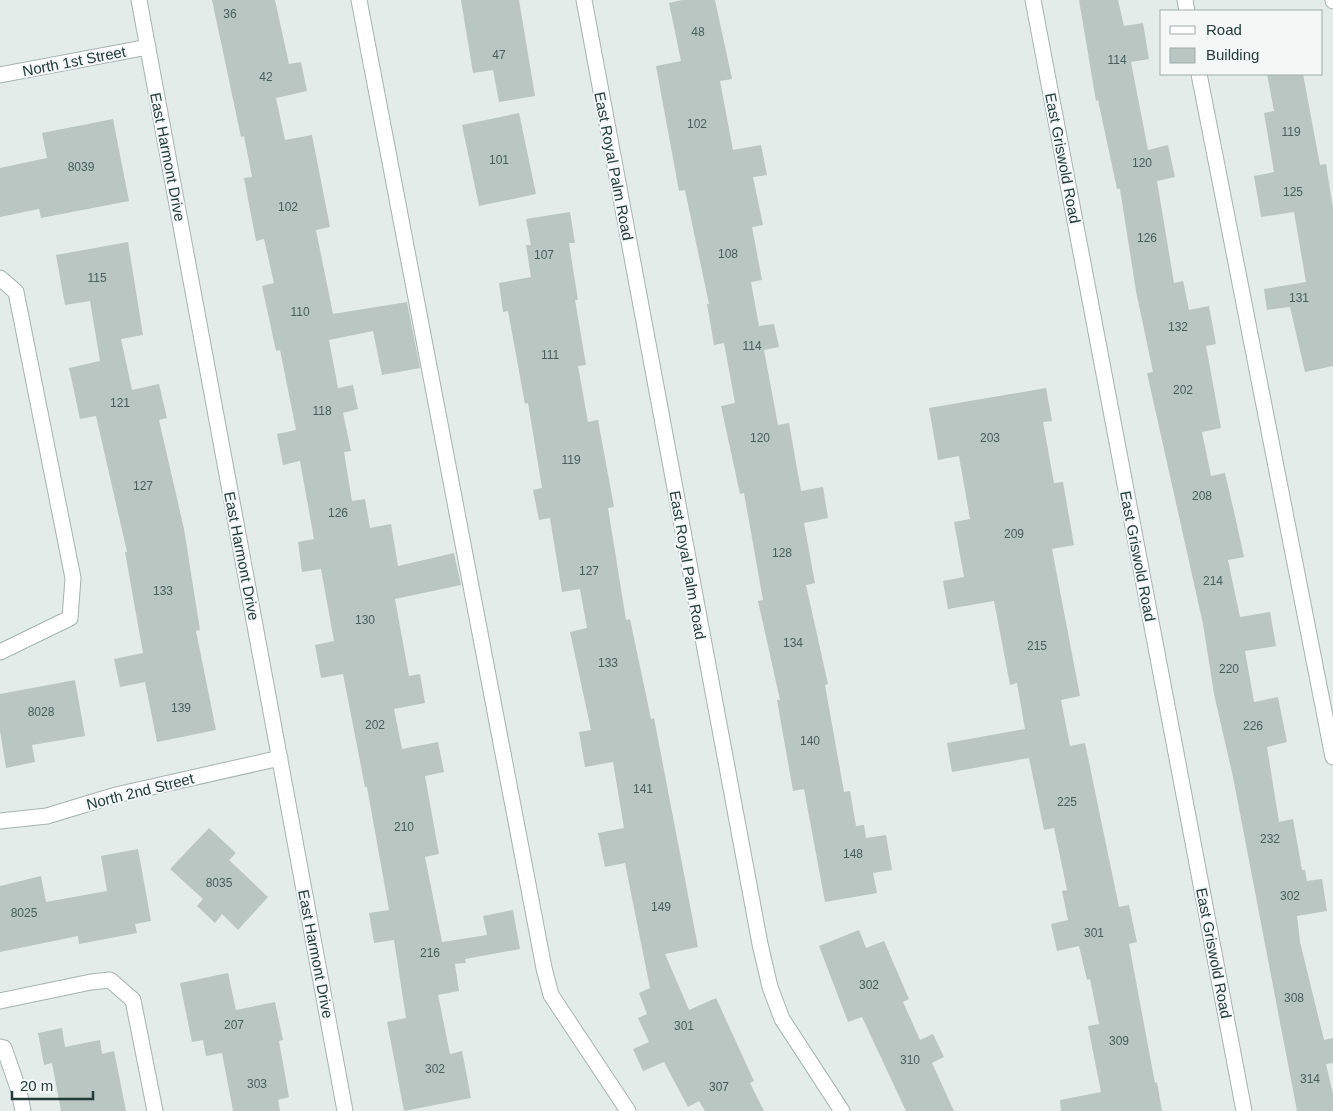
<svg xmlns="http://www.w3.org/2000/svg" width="1333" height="1111" viewBox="0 0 1333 1111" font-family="Arial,sans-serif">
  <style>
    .building { fill: #b9c6c2 }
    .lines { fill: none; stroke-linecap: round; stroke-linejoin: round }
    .lane-casing { stroke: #a6b3b0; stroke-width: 17 }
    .street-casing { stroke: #a6b3b0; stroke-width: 17 }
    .lane { stroke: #fff; stroke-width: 15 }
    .street { stroke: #fff; stroke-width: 15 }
    .labels { text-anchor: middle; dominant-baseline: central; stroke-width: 4; stroke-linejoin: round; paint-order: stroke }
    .number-label { font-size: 12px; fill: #495e5a }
    .street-label { font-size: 15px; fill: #243b38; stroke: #f3f8f7 }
  </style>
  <rect width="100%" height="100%" fill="#e3ece9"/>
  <!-- building -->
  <path class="building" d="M212,0H275L289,64L301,62L307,91L276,98L285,140L312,135L330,227L316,230L333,314L407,302L420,368L382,375L373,331L329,340L338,388L353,385L358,409L343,413L351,451L344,452L352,501L365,499L370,528L391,524L398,566L454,553L461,585L395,599L409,676L420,674L425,703L394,709L402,749L438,742L444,772L425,776L439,854L425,857L442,942L487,935L483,916L513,910L520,949L465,959L466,963L455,964L459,991L438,995L450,1054L462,1051L471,1098L404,1111L387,1022L406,1018L394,940L374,943L369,913L389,910L367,787H365L343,674L321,678L315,645L334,641L321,569L302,572L298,542L314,539L300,461L283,465L277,434L296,430L280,350L276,351L262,286L274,283L264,239L256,241L244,178L252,177L244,136L241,137Z
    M461,0H519L535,96L499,102L493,70L473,73Z
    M682,0H715L732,79L720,81L733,150L761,145L767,175L753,177L763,225L752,227L762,280L751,282L759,326L774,324L779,347L764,350L778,425L789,423L801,491L823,487L828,518L804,523L815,583L806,585L828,684L825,685L844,792L850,791L856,826L864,825L866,838L886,835L892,870L873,873L877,893L825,902L804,789L793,791L777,700H780L758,601L763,600L744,493L740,494L721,406L735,403L724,343L714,345L707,304H709L685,190L679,191L656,66L681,61L669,3Z
    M1079,0H1118L1124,26L1143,23L1149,59L1131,62L1148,150L1168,145L1175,177L1157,181L1174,283L1183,281L1189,310L1209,306L1216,344L1206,346L1221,428L1202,432L1211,476L1225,473L1235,516L1244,557L1228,560L1240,617L1270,612L1276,646L1245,651L1254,702L1278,697L1287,742L1267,747L1279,822L1293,819L1302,870H1305L1307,881L1322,879L1327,911L1297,916L1300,942L1324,1040L1333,1038V1063L1326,1064L1333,1094V1111H1297L1233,777L1214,694L1203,624L1147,373L1153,372L1136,291L1120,189H1117L1098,100L1096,101Z
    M1267,74H1303L1320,165L1326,164L1333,208V366L1305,372L1290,307L1267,310L1264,289L1306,282L1294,212L1261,217L1254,176L1274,172L1264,113L1274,111Z
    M519,113L536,194L479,206L462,125Z
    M113,119L129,201L41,218L39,209L0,217V168L47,158L42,133Z
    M570,212L575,243H569L578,300H575L586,365L578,366L588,422L598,420L614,507L608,508L626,620L630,619L651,719L654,718L698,947L665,954L689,1010L716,998L754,1081L750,1083L764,1111H705L699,1101L688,1107L664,1062L643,1071L633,1049L649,1042L638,1018L647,1014L639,993L650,988L625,863L605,867L598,833L624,828L613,762L585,767L579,732L591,730L570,632L587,628L580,589L562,592L550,518L539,520L533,490L542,488L528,403L525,404L508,311L503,312L499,283L531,277L526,245H531L526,219Z
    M128,242L143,335L121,339L132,390L159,384L167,418L159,420L184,529L200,630L196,631L216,730L157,742L145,682L120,687L114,659L143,653L125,552H127L96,416L80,419L69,368L100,361L90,301L65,305L56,255Z
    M1046,388L1052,421L1043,422L1054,483L1063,482L1074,545L1052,549L1080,696L1061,700L1070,746L1085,743L1119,907L1129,905L1137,942L1129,944L1155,1083L1157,1082L1162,1111H1061L1060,1100L1101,1092L1088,1026L1099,1024L1090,979L1087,980L1079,946L1057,951L1051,924L1068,920L1062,891L1067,890L1054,828L1044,830L1029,758L952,772L947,743L1025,729L1017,683L1010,685L994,601L948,609L943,581L964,577L954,522L970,519L959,456L938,460L929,408Z
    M75,680L85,736L32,745L35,762L6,768L0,731V694Z
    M209,828L236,853L229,860L268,897L238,930L222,914L215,923L197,906L203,899L170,869Z
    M138,849L151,921L135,924L137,933L79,944L78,936L0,952V886L41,876L46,902L107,891L101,856Z
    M859,930L866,948L884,941L909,999L903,1002L920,1040L933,1034L944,1057L932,1063L954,1111H906L862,1017L848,1022L819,946Z
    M228,973L236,1010L275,1002L283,1040L279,1041L289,1097L278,1100L280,1111H233L222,1053L206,1056L203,1040L192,1042L180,983Z
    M62,1028L65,1047L100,1040L102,1054L114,1051L126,1111H61L52,1063L44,1065L38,1033Z"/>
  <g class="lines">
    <defs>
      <path id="lane" d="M359,0L544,968L551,995L628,1111
        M1185,0L1187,11
        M1199,74L1333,757
        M0,278L16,292L73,578L70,618L0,652
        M0,1001L91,982L110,980L133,1000L155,1111"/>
      <path id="street" d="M139,0L345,1111
        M584,0L760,944L770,987L782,1019L842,1111
        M1033,0L1244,1111
        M1333,0V1
        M0,75L148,47
        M0,821L47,816L116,795L280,758
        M0,1047L4,1048L19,1091L23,1111"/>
    </defs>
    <!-- lane casing -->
    <use href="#lane" class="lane-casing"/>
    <!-- street casing -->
    <use href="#street" class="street-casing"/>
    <!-- lane -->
    <use href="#lane" class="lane"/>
    <!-- street -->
    <use href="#street" class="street"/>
  </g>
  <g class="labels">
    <!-- number labels -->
    <g class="number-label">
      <text x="230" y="14">36</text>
      <text x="698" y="32">48</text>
      <text x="499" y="55">47</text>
      <text x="1117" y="60">114</text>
      <text x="266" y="77">42</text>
      <text x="697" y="124">102</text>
      <text x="1291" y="132">119</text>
      <text x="499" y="160">101</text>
      <text x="1142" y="163">120</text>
      <text x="81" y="167">8039</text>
      <text x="1293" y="192">125</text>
      <text x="288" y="207">102</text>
      <text x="1147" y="238">126</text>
      <text x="728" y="254">108</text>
      <text x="544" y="255">107</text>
      <text x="97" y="278">115</text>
      <text x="1299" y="298">131</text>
      <text x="300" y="312">110</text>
      <text x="1178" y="327">132</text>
      <text x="752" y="346">114</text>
      <text x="550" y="355">111</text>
      <text x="1183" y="390">202</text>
      <text x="120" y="403">121</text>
      <text x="322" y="411">118</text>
      <text x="760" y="438">120</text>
      <text x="990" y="438">203</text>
      <text x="571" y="460">119</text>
      <text x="143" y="486">127</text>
      <text x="1202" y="496">208</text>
      <text x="338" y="513">126</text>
      <text x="1014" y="534">209</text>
      <text x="782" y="553">128</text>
      <text x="589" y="571">127</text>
      <text x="1213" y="581">214</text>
      <text x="163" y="591">133</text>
      <text x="365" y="620">130</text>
      <text x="793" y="643">134</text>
      <text x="1037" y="646">215</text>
      <text x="608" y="663">133</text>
      <text x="1229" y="669">220</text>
      <text x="181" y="708">139</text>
      <text x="41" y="712">8028</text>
      <text x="375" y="725">202</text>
      <text x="1253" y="726">226</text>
      <text x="810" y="741">140</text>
      <text x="643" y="789">141</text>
      <text x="1067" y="802">225</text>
      <text x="404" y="827">210</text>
      <text x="1270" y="839">232</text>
      <text x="853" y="854">148</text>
      <text x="219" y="883">8035</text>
      <text x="1290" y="896">302</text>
      <text x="661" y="907">149</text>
      <text x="24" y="913">8025</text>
      <text x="1094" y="933">301</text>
      <text x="430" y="953">216</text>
      <text x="869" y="985">302</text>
      <text x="1294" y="998">308</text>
      <text x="234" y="1025">207</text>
      <text x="684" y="1026">301</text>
      <text x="1119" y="1041">309</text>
      <text x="910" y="1060">310</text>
      <text x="435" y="1069">302</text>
      <text x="1310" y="1079">314</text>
      <text x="257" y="1084">303</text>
      <text x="719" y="1087">307</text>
    </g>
    <!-- street labels -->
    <g class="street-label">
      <text transform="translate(74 61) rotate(-11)">North 1st Street</text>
      <text transform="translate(168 157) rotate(79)">East Harmont Drive</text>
      <text transform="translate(1063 158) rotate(79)">East Griswold Road</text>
      <text transform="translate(614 166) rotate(79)">East Royal Palm Road</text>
      <text transform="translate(242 556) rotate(79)">East Harmont Drive</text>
      <text transform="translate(1138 556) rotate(79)">East Griswold Road</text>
      <text transform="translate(688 565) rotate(80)">East Royal Palm Road</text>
      <text transform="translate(140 791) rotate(-14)">North 2nd Street</text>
      <text transform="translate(1214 953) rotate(79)">East Griswold Road</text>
      <text transform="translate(316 954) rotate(79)">East Harmont Drive</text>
    </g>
  </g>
  <!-- legend -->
  <rect x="1160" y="10" width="162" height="65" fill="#f3f8f7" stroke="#a0acab"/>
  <rect x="1170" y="26" width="25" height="8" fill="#ffffff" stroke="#a0acab"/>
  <text x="1206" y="35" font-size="15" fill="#243b38">Road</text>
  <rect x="1170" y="48" width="25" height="15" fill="#b9c6c2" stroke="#a0acab"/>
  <text x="1206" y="60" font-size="15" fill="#243b38">Building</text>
  <!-- scale -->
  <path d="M12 1091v8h81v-8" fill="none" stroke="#243b38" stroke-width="2.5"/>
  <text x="20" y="1091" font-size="15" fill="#243b38" stroke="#f3f8f7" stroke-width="4" paint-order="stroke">20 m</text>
</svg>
